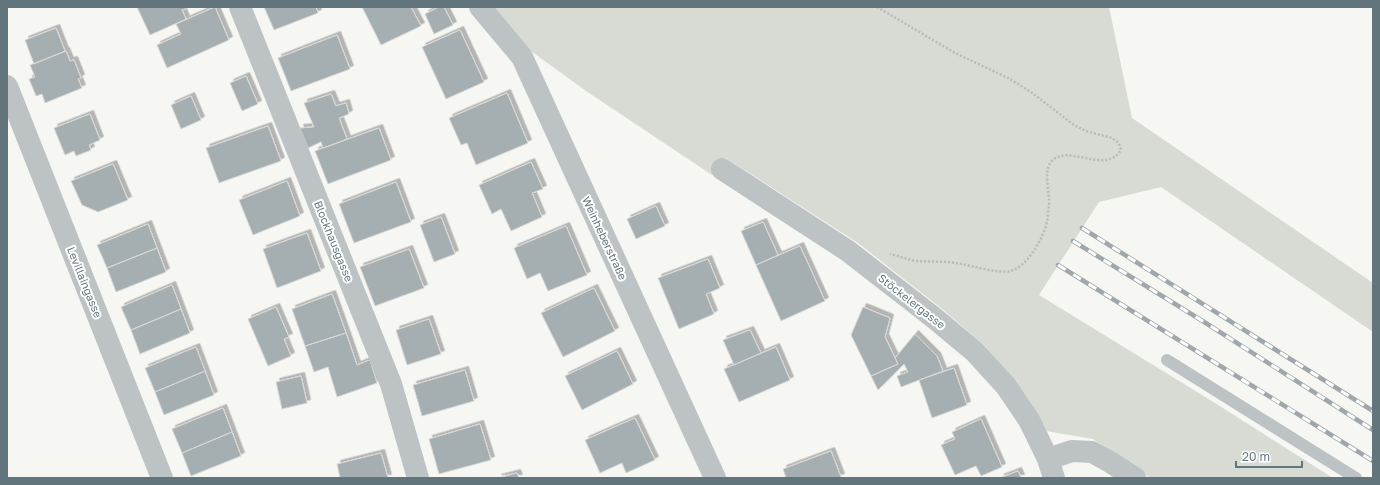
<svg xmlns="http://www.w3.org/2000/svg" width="1380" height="485" viewBox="0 0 1380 485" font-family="'Golos Text',sans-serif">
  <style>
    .green { fill: #d7dbd3 }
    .building { fill: #a5afb2; stroke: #d8d8d6; filter: url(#shadow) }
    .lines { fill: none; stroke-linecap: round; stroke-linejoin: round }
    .path { stroke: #b6babc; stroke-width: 2.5; stroke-dasharray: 2 2; stroke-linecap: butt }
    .service { stroke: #bdc3c5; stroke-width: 12 }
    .minor { stroke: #bdc3c5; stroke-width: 22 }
    .rail-casing { stroke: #9fa7ab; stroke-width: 4.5 }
    .rail { stroke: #fff; stroke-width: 3; stroke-dasharray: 9; stroke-linecap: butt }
    .labels { text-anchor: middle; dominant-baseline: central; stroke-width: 4; stroke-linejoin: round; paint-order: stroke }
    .street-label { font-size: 11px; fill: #63757c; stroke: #fff }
  </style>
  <defs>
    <filter id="shadow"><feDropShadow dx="3.5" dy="-3.5" stdDeviation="0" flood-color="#0004"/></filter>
  </defs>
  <rect width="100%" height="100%" fill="#f6f6f3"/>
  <!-- green -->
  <path class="green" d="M470,7H1109L1132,118L1373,283V332L1161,187L1099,202L1039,295L1215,403L1333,478H1150L1093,439L1046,431L1015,380L984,345L941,308L858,243L726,158L712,175L589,93Z"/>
  <!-- building -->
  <path class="building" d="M137,7H188V8L182,10L186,19L150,35Z
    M215,7L229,40L167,68L157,45L181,34L176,24Z
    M264,7H316L318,13L274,30Z
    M362,7H411L421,26L381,45Z
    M439,7H444L453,25L434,34L425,14Z
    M56,28L65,51L34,64L25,40Z
    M460,30L484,82L446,99L422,47Z
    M337,35L350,69L291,91L278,58Z
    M66,51L70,61L74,60L81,78L78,79L82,88L45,103L42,94L36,96L29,79L35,77L30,65Z
    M246,76L258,104L242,111L230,83Z
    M507,93L528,143L476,165L467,143L461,145L449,118Z
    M331,94L336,106L346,103L349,114L339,118L347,139L323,148L321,142L308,148L300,128L314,127L304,103Z
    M191,96L201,120L181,129L171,105Z
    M90,114L100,140L89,145L91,150L76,156L74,151L65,155L54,128Z
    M268,126L281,161L219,183L206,148Z
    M379,128L391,160L328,184L315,151Z
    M531,162L543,189L532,193L542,217L511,231L501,209L492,214L479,185Z
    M113,164L128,200L98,212L82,205L71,181Z
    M287,181L300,216L253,235L239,200Z
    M396,182L411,222L354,243L339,204Z
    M656,206L665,226L636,239L627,219Z
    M441,217L455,254L434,262L420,225Z
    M763,222L778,255L756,265L741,231Z
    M148,224L157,248L107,268L97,245Z
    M566,226L587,275L548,291L540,273L527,279L514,248Z
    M307,233L321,271L277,288L263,249Z
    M800,246L825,301L781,321L756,265Z
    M157,248L166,272L116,292L107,268Z
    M409,249L424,288L375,306L360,267Z
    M708,259L720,288L706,294L714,314L679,329L658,278Z
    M172,285L181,309L131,330L121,307Z
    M594,288L615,331L563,357L541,313Z
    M332,294L346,333L305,346L292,309Z
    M276,307L289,337L284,339L291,356L268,366L248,319Z
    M863,307L890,318L885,337L898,364L871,376L851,335Z
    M181,309L190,333L140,354L131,330Z
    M429,319L441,354L407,365L396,330Z
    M750,330L761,353L734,365L723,340Z
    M346,333L357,365L370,360L377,383L337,397L328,367L314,372L305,346Z
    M915,334L937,356L943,371L901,387L897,376L908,372L904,364L878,390L871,376L898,364L895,358Z
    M196,347L205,371L155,392L145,368Z
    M776,347L790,380L739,402L724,369Z
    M617,351L633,384L582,410L565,376Z
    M954,368L967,405L932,418L919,380Z
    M465,370L474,401L422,416L413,385Z
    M205,371L214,395L164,415L155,392Z
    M301,376L307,403L282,409L276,382Z
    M223,408L232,432L182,453L172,429Z
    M635,418L655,460L626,473L622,463L600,473L585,440Z
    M981,419L1002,467L981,476L976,466L955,475L941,445L955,439L952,432Z
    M480,424L491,460L439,474L429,439Z
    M232,432L241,456L191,476L182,453Z
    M831,451L841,477L838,478H786L783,469Z
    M381,453L388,478H340L337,464Z
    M1018,471L1021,478H1000Z
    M517,473L519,478H498Z"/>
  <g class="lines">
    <!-- path -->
    <path class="path" d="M877,7L955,53L1008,78L1031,92L1074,125L1086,131L1112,138L1119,143L1121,150C1105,176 1067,142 1051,162C1043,171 1050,194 1049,206C1048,211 1048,217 1047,222C1043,238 1028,267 1010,271C996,274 971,265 956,263C943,261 930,262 917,261C908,260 899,256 890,254"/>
    <!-- service -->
    <path class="service" d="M1167,360L1356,478"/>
    <!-- minor -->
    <path class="minor" d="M240,7L391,384L418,478
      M480,7L522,57L715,478
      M7,86L162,478
      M722,169L848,251L933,317L975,352L1006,386L1029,420L1048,459L1054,478
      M1048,459L1072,451L1092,452L1110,462L1135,478"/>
    <defs>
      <path id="rail" d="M1082,228L1373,411
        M1073,241L1201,320L1373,430
        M1058,265L1373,461"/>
    </defs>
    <!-- rail casing -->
    <use href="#rail" class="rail-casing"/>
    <!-- rail -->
    <use href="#rail" class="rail"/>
  </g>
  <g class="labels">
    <!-- street labels -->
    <g class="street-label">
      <text transform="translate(605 238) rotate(65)">Weinheberstraße</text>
      <text transform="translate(334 241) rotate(68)">Blockhausgasse</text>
      <text transform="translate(85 282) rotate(68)">Levillaingasse</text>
      <text transform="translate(912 301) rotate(38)">Stöckelergasse</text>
    </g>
  </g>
  <!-- border -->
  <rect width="1380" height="485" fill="none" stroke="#63757c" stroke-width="16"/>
  <!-- scale -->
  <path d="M1236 461v6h66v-6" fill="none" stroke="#63757c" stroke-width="2"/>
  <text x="1242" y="461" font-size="12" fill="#63757c" stroke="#ffffff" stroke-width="3" paint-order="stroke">20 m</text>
</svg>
